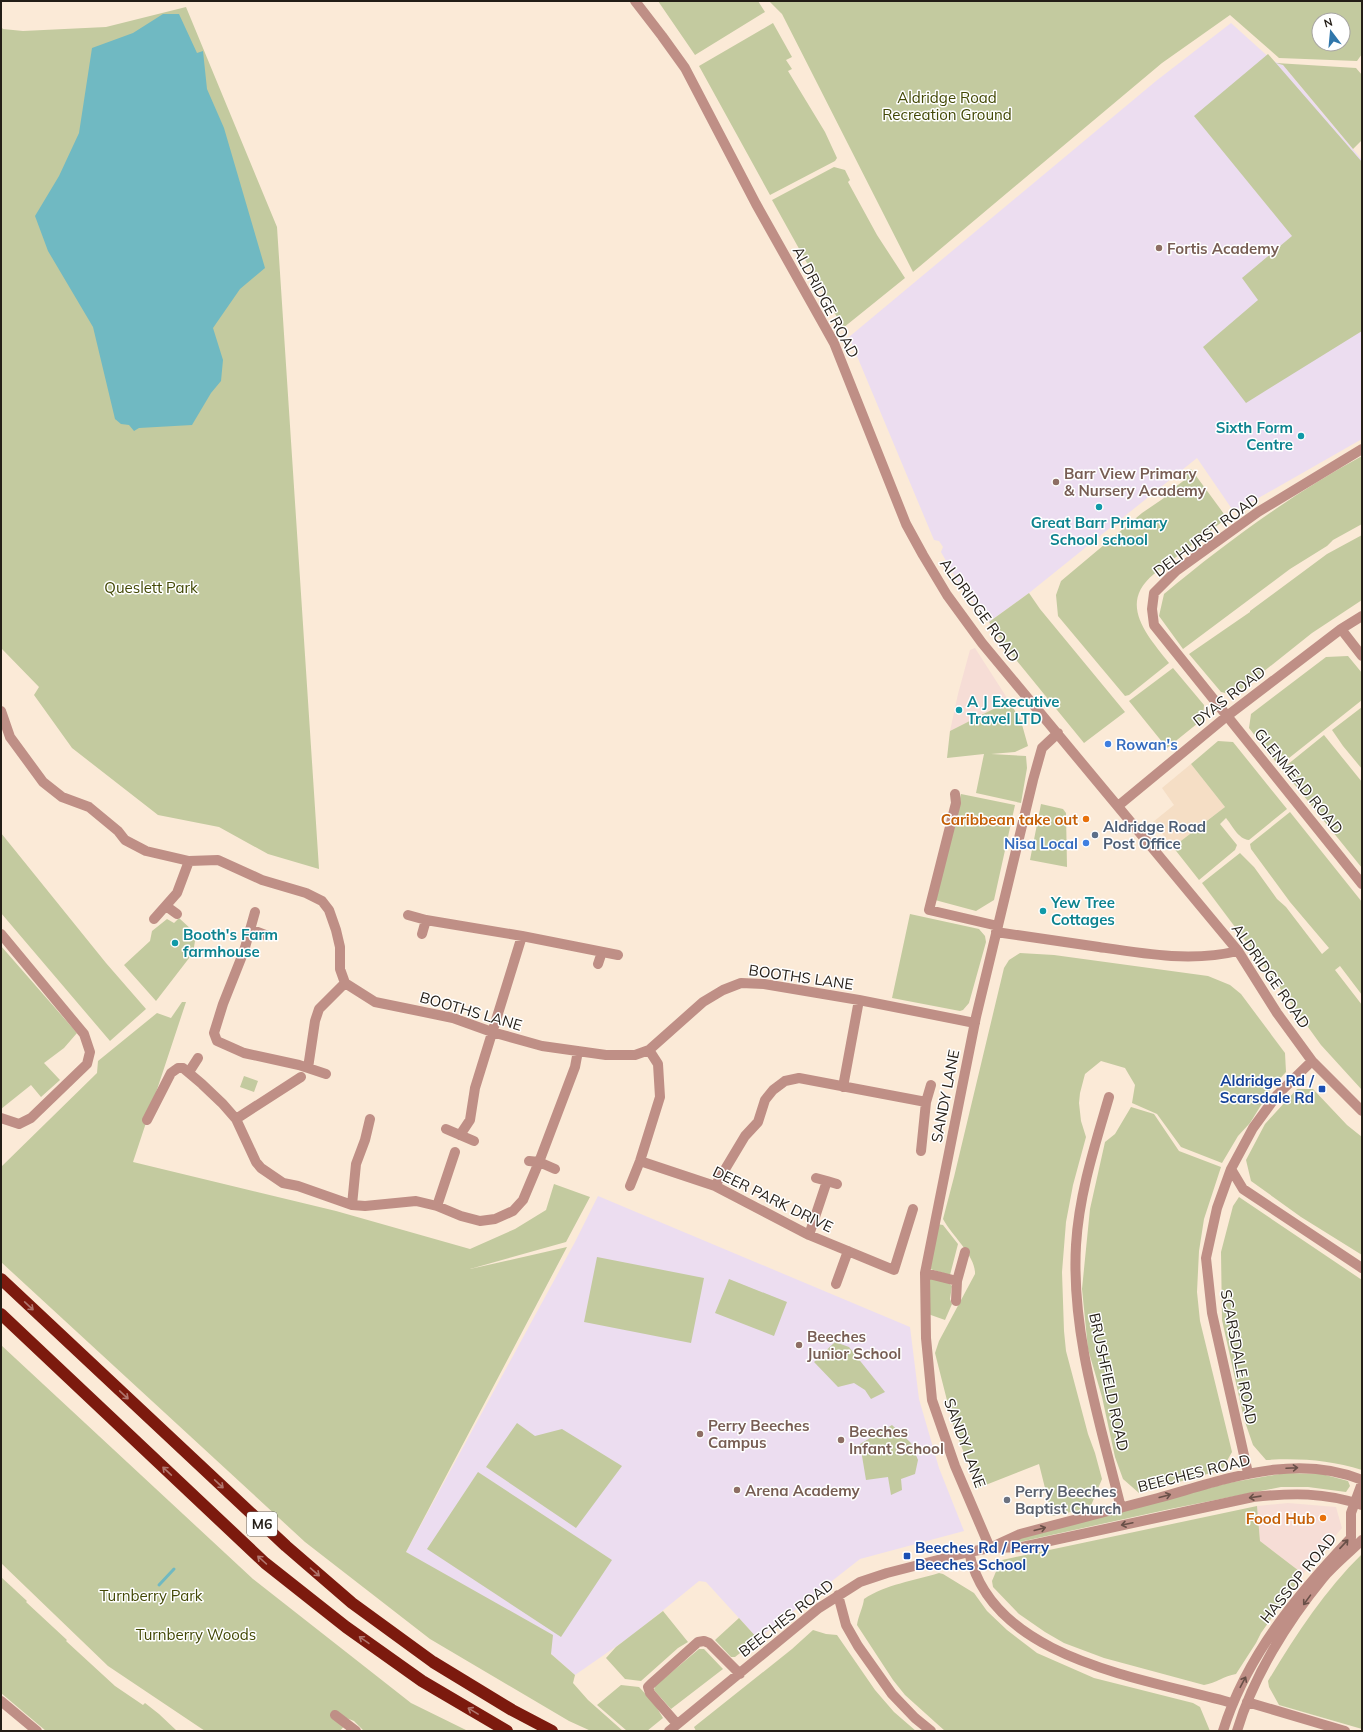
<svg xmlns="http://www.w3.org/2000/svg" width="1363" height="1732" viewBox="0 0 1363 1732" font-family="Mulish,sans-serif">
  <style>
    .commercial { fill: #f6ddd6 }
    .built { fill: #f5dec5 }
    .education { fill: #ecddf0 }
    .green { fill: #c3ca9f; fill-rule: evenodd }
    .water { fill: #70b9c2 }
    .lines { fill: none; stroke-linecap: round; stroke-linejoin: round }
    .stream { stroke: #70b9c2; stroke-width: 3 }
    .minor { stroke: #bf8f86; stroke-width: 10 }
    .highway { stroke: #7c1a0e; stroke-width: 12 }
    .oneway { stroke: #b0766e }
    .oneway2 { stroke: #695048 }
    .education-dot { fill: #8d6e63; stroke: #fff; stroke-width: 1.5 }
    .culture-dot { fill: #0f9aa8; stroke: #fff; stroke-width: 1.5 }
    .shop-dot { fill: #3f7fe0; stroke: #fff; stroke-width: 1.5 }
    .food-dot { fill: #e8710a; stroke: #fff; stroke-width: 1.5 }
    .service-dot { fill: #5c6f8a; stroke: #fff; stroke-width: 1.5 }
    .transit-dot { fill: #1a4fb4; stroke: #fff; stroke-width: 1.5 }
    .worship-dot { fill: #6b7280; stroke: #fff; stroke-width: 1.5 }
    .labels { text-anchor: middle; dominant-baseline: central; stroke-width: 3; stroke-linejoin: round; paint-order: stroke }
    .shield { fill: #fff; stroke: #65615c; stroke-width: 1 }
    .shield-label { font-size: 14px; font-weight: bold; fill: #231d16 }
    .park-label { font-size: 15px; fill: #424805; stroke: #fff }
    .education-label { font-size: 15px; font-weight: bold; fill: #785e54; stroke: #fff; text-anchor: start }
    .street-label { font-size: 15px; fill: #231d16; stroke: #fff }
    .culture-label { font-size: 15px; font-weight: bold; fill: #0d838f; stroke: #fff; text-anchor: start }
    .shop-label { font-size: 15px; font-weight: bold; fill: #366cbe; stroke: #fff; text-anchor: start }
    .food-label { font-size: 15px; font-weight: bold; fill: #c56008; stroke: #fff; text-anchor: end }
    .service-label { font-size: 15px; font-weight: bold; fill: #4e5e75; stroke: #fff; text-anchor: start }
    .transit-label { font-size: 15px; font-weight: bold; fill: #164399; stroke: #fff; text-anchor: end }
    .worship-label { font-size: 15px; font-weight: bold; fill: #5b616d; stroke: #fff; text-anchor: start }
  </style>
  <rect width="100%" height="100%" fill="#fbead7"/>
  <!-- commercial -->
  <path class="commercial" d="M975,648L1009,701L950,731L958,694L970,650Z
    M1288,1503L1336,1507L1342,1528L1303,1574L1260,1541L1257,1506Z"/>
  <!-- built -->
  <path class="built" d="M1191,764L1225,807L1173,847L1153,822L1174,805L1162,788Z"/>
  <!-- education -->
  <path class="education" d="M1231,23L1273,61L1283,65L1362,160V439L1234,512L1197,458L1029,593L989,622L957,580L941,552L943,547L939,541L934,540L849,337L1156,81Z
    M598,1196L910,1327L919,1399L939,1468L964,1531L860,1559L758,1639L706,1582L699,1581L634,1634L575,1675L551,1654L406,1552L575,1242Z"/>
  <!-- green -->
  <path class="green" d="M658,1H758L765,12L695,55Z
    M769,1H1362V54L1357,61L1279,58L1230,15L1162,63L913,272L782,14ZM1319,20H1343V44H1319Z
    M186,7L277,227L319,869L268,854L219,827L158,815L72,748L34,695L39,687L2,649L1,27L3,29L23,31L106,27Z
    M773,23L792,57L786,60L792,69L788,71L825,132L837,158L835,161L770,195L699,66Z
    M1268,54L1362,162V331L1246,403L1203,347L1258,300L1242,278L1292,236L1194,116Z
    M1276,63L1356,68L1362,75V140L1353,149L1283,65Z
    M834,167L845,170L850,180L848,182L877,235L905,278L843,328L772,200Z
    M1362,456V524L1333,540L1327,546L1290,569L1183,649L1159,616L1164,594C1225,543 1292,494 1362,456Z
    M1191,469L1227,518L1154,574C1117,604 1148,636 1169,663L1129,695L1125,696L1058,616L1056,595L1061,581L1142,513L1164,498L1163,496L1186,479L1184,474Z
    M1362,535V600L1312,633L1234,695L1221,692L1189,654L1250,612V611L1327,554Z
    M1029,593L1040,609L1125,712L1084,743L1008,650L989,622Z
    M1348,656L1362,673V700L1279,766L1249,728L1251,714L1326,657Z
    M1173,668L1204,705L1203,719L1167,748L1129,701Z
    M1009,701L1021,721L1028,746L1015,752L991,754L1026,756L1027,768L1021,803L976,793L984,754L947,758L950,731Z
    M1362,707V769L1343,746L1332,730Z
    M1324,735L1362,782V868L1282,769Z
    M1218,741L1233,742L1287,809L1249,840C1238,839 1232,825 1226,818L1220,824L1237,845L1235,850L1199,880L1173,847L1225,807L1191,764Z
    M961,794L1015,805L994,900L976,911L935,900Z
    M1041,804L1063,809L1066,813L1067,867L1030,860Z
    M1290,812L1362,902V995L1340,966L1335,970L1362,1005V1090L1321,1045L1256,955L1202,883L1240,853L1254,867L1277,899L1286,907L1322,954L1329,948L1290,902L1251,849L1250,844Z
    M1,833L106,963L146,1009L110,1041L1,913Z
    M910,914L979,929L985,936L986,942L969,1003L963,1010L960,1011L892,998Z
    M179,918L193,931L195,941L193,953L156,1001L124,965L150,941L152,931L167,919L174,923Z
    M1,946L77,1033L64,1048L44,1063L60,1080L41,1097L31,1085L1,1109Z
    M1020,953L1054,955L1208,976L1230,985L1241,994L1285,1053L1286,1072L1273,1086L1250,1123L1238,1136L1222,1163L1181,1147L1157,1114L1132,1103L1135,1085L1125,1068L1101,1061L1085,1074L1080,1093L1079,1103L1081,1121L1086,1137L1073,1185L1066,1222L1062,1272L1064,1331L1066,1351L1088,1434L1095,1453L1102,1479L1090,1508L1052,1516L1039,1464L978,1488L954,1428L935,1353L939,1341L975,1274C976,1256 952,1236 943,1219L954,1177L1004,968L1009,960Z
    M182,1002H186L133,1162L336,1211L470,1249L515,1229L546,1210L554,1184L590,1197L566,1242L470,1269L567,1247L406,1552L553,1635L551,1654L575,1675L573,1683L588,1700L623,1731H591L569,1721L430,1639L305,1542L1,1262V1167L97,1073L98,1061L157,1013L171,1018Z
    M244,1076L258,1081L254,1092L240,1087Z
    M1297,1089H1313L1347,1125L1362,1137V1255L1301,1217L1251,1181L1246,1160L1265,1124Z
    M1131,1107L1154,1114L1179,1151L1221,1167L1204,1219L1199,1251L1197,1292L1200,1321L1232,1452L1223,1468L1218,1471L1139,1493L1123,1479L1115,1457L1102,1397L1088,1349L1082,1289L1090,1209L1105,1142L1115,1134Z
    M1239,1197L1362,1280V1470C1330,1460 1299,1458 1266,1460L1253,1445L1244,1419L1222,1320L1221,1252L1233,1206Z
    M937,1224L943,1225L958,1244L950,1275L930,1269Z
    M597,1257L704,1278L691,1343L584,1322Z
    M929,1278L946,1280L952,1286L950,1299L952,1304L945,1320L928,1314Z
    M729,1279L787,1302L774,1336L715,1313Z
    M835,1342L849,1347L885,1392L871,1399L865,1390L854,1383L838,1387L814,1362Z
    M1,1345L253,1579L411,1703L468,1731H364L354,1721L336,1714L345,1725L340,1731H205L108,1666L1,1563Z
    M517,1423L535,1436L562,1429L622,1466L576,1528L486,1467Z
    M892,1425L911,1443L918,1460L915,1474L901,1479L902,1490L891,1495L888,1477L866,1480L860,1444Z
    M478,1472L612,1560L561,1637L427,1549Z
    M1285,1473L1322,1474L1348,1481L1350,1486L1346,1492L1308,1487H1281L1170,1509L1010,1544V1541L1228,1483Z
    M1257,1506L1260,1541L1303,1574L1261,1633L1256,1643L1236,1674C1224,1676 1216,1683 1204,1685L1104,1658L1064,1643L1045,1632L1019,1614L993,1587L992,1581L1000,1562L1002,1560Z
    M1362,1554V1729L1279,1705L1269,1687L1268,1681C1295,1636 1325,1590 1362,1554Z
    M939,1573L943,1574L974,1593L987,1611L1007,1630L1037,1653L1094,1678L1193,1703L1200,1707L1210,1731H945L905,1695L893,1680L857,1625C858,1616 863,1608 864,1599C886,1584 914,1581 939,1573Z
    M1,1577L27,1601L26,1602L67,1640L66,1641L115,1686L143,1705L145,1703L159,1714L177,1731H46L1,1693Z
    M663,1611L688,1642L678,1648L641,1681L625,1679L606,1658L616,1647Z
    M739,1618L758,1639L735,1657H731L715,1640Z
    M813,1630L826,1634L837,1635L875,1690L894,1712L916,1731H696L694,1727L792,1649Z
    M699,1649H704L723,1669L671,1709L654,1690L655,1686Z
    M621,1685L639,1687L654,1703L663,1718L647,1731H627L597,1705Z"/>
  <!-- water -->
  <path class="water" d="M163,14H179L197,53L203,51L207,89L224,128L265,268L240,289L213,328L223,360L221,381L211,393L192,425L139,428L134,431L129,425L121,424L115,419L93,327L48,251L35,216L59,176L79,133L92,48L133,33Z"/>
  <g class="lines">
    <!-- stream -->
    <path class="stream" d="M159,1585L174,1569"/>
    <!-- minor -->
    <path class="minor" d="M635,1L662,36L685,68L756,204L834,343L906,524L923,555L947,595L982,643L1238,951L1277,1013L1312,1061L1362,1111
      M1362,449L1258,512L1176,571L1154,593L1152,609L1154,625L1362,884
      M1341,629L1362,656
      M1,711L10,737L43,782L62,797L89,807L118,831L125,840L146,851L189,861L218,860L262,880L306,893L322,901L329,910L336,930L340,947V969L345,983L375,1002L453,1018L492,1032L542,1046L606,1055H635L649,1050L703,1002L723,990L741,983L764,984L859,1000L975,1023
      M955,794L956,803L929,910L998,926
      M1118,806L1227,716L1341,629L1362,616
      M166,906L177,914
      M255,912L244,951L223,1004L214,1033L217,1041L244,1053L299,1065L326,1074
      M408,915L426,920L522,936L618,955
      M154,919L177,893L189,861
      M250,929L268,936
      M996,932C1030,937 1064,942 1099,947C1145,954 1192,962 1238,951
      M1,934L84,1034L90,1052L87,1064L31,1118L19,1124L1,1118
      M422,934L426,920
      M598,964L602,952
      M308,1068L315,1021L319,1009L345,983
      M189,1072L198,1058
      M843,1087L859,1000
      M1109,1097C1095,1145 1079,1194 1076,1245C1071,1334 1100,1422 1121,1508
      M926,1102L931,1085
      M236,1119L301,1077
      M147,1120L171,1073L178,1068H183L202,1084L222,1103L236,1119L256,1162L261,1168L283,1183L298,1186L352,1205L365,1206L416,1201L437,1206L461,1216L480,1221L495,1219L513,1211L523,1200L539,1162L575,1067L578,1051
      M446,1129L474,1141
      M460,1135L470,1120L475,1088L522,936
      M529,1161L539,1162L555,1169
      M640,1161L715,1186L809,1235L894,1270L913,1209
      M1231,1169L1243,1189L1362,1268
      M816,1178L827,1181
      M630,1186L640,1161L660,1097L658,1064L649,1050
      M715,1186L745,1136L758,1122L765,1100L773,1090L785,1081L799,1078L926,1102L921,1151
      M352,1205L356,1164L365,1140L370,1119
      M437,1206L455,1152
      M809,1235L827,1181L837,1184
      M925,1273L957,1281
      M836,1284L848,1251
      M956,1301L957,1281L965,1252
      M1248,1473L1212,1313L1206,1258L1217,1208L1231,1169L1253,1128L1277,1095L1312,1061
      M996,1545L1020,1534C1066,1522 1112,1510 1158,1498C1224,1480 1295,1452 1362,1480
      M990,1548L955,1466L932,1400L926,1338L925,1273L976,1017L1033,780L1042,748L1058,733
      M969,1552C991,1660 1145,1678 1232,1703
      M838,1595L846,1625L858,1646L892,1694L915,1718L931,1731
      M1,1701L37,1731
      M1247,1702L1345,1731
      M335,1715L356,1731
      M677,1724L650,1693L648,1687L651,1684L698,1642L704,1641L709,1643L740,1674
      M669,1731L819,1608L860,1582L887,1573L969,1552L990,1548L1022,1547L1253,1497C1292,1493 1324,1492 1362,1505
      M1223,1731C1246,1656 1298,1594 1351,1538V1513L1362,1483
      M1237,1731C1253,1677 1287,1622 1323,1578C1334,1565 1349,1553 1362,1540"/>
    <!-- highway -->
    <path class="highway" d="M1,1279L286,1546L352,1603L433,1662L512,1710L552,1731
      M1,1314L265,1563L346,1627L422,1681L507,1731"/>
  </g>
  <!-- one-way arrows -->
  <defs><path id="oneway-shaft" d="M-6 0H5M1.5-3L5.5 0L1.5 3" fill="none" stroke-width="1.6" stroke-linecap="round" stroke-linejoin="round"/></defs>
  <g class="oneway">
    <use href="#oneway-shaft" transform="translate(29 1306) rotate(43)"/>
    <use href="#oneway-shaft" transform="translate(124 1395) rotate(43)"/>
    <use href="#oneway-shaft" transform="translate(167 1471) rotate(-137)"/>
    <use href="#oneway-shaft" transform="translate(219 1484) rotate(43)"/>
    <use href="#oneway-shaft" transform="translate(262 1560) rotate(-138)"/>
    <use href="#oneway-shaft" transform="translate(315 1572) rotate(41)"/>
    <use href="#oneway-shaft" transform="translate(364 1640) rotate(-145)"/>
    <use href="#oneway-shaft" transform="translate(473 1711) rotate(-149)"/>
  </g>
  <g class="oneway2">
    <use href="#oneway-shaft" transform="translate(1292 1468) rotate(-3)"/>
    <use href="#oneway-shaft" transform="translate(1165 1496) rotate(-15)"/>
    <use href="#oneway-shaft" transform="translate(1255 1497) rotate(172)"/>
    <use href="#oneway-shaft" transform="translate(1127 1524) rotate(168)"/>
    <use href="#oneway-shaft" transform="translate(1040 1529) rotate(-15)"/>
    <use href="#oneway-shaft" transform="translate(1344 1544) rotate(-47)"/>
    <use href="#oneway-shaft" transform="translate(1307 1600) rotate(126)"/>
    <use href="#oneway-shaft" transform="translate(1243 1682) rotate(-62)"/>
  </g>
  <!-- markers -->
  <g class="education-dot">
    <circle cx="1159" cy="248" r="4"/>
    <circle cx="1056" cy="482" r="4"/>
    <circle cx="799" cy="1345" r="4"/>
    <circle cx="700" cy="1434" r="4"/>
    <circle cx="841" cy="1440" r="4"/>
    <circle cx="737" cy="1490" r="4"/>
  </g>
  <g class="culture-dot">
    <circle cx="1301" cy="436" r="4"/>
    <circle cx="1099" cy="507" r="4"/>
    <circle cx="959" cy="710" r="4"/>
    <circle cx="1043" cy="911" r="4"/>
    <circle cx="175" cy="943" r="4"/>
  </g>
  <g class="shop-dot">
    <circle cx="1108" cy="744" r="4"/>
    <circle cx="1086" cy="843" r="4"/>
  </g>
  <g class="food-dot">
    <circle cx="1086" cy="819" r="4"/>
    <circle cx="1323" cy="1518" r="4"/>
  </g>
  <circle class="service-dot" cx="1095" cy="835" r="4"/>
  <g class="transit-dot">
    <rect x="1318" y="1085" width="8" height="8" rx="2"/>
    <rect x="903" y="1552" width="8" height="8" rx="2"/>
  </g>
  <circle class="worship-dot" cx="1007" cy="1500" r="4"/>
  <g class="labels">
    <!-- shield labels -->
    <rect class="shield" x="247" y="1512" width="30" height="24" rx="3"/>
    <g class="shield-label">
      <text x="262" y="1524">M6</text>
    </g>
    <!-- park labels -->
    <g class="park-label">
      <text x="947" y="97">Aldridge Road<tspan x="947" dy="17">Recreation Ground</tspan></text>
      <text x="151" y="587">Queslett Park</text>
      <text x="151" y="1595">Turnberry Park</text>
      <text x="196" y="1634">Turnberry Woods</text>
    </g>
    <!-- education labels -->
    <g class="education-label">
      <text x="1167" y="248">Fortis Academy</text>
      <text x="1064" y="473">Barr View Primary<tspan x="1064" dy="17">&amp; Nursery Academy</tspan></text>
      <text x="807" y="1336">Beeches<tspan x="807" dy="17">Junior School</tspan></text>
      <text x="708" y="1425">Perry Beeches<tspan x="708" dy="17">Campus</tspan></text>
      <text x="849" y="1431">Beeches<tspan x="849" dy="17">Infant School</tspan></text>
      <text x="745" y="1490">Arena Academy</text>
    </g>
    <!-- street labels -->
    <g class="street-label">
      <text transform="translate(826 302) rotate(62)">ALDRIDGE ROAD</text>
      <text transform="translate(1206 535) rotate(-37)">DELHURST ROAD</text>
      <text transform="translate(980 610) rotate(54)">ALDRIDGE ROAD</text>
      <text transform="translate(1229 696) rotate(-38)">DYAS ROAD</text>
      <text transform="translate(1299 781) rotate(51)">GLENMEAD ROAD</text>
      <text transform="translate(1271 976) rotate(55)">ALDRIDGE ROAD</text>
      <text transform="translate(801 977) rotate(8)">BOOTHS LANE</text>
      <text transform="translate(471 1011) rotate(16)">BOOTHS LANE</text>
      <text transform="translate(945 1096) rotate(-79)">SANDY LANE</text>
      <text transform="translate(773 1199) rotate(26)">DEER PARK DRIVE</text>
      <text transform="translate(1239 1357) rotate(79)">SCARSDALE ROAD</text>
      <text transform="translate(1109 1382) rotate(78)">BRUSHFIELD ROAD</text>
      <text transform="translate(965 1443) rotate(70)">SANDY LANE</text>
      <text transform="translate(1194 1473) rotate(-14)">BEECHES ROAD</text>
      <text transform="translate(1298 1578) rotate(-51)">HASSOP ROAD</text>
      <text transform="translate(786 1618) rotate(-38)">BEECHES ROAD</text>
    </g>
    <!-- culture labels -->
    <g class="culture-label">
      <text x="1293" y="427" text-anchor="end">Sixth Form<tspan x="1293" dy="17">Centre</tspan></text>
      <text x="1099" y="522" text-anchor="middle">Great Barr Primary<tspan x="1099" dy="17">School school</tspan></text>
      <text x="967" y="701">A J Executive<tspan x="967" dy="17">Travel LTD</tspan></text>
      <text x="1051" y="902">Yew Tree<tspan x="1051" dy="17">Cottages</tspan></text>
      <text x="183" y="934">Booth's Farm<tspan x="183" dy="17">farmhouse</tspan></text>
    </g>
    <!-- shop labels -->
    <g class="shop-label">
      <text x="1116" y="744">Rowan's</text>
      <text x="1078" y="843" text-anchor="end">Nisa Local</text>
    </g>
    <!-- food labels -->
    <g class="food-label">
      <text x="1078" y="819">Caribbean take out</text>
      <text x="1315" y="1518">Food Hub</text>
    </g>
    <!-- service labels -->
    <g class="service-label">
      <text x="1103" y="826">Aldridge Road<tspan x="1103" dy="17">Post Office</tspan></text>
    </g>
    <!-- transit labels -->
    <g class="transit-label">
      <text x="1314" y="1080">Aldridge Rd /<tspan x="1314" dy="17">Scarsdale Rd</tspan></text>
      <text x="915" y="1547" text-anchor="start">Beeches Rd / Perry<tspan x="915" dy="17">Beeches School</tspan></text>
    </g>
    <!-- worship labels -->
    <g class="worship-label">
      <text x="1015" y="1491">Perry Beeches<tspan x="1015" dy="17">Baptist Church</tspan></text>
    </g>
  </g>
  <!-- border -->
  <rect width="1363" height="1732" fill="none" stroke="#231d16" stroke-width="4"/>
  <!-- north arrow -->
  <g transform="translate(1331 32) rotate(344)"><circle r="19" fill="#ffffff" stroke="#a7a5a2"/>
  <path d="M0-3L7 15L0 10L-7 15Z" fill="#3077ab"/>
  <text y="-6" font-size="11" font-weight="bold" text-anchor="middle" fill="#231d16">N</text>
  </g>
</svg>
